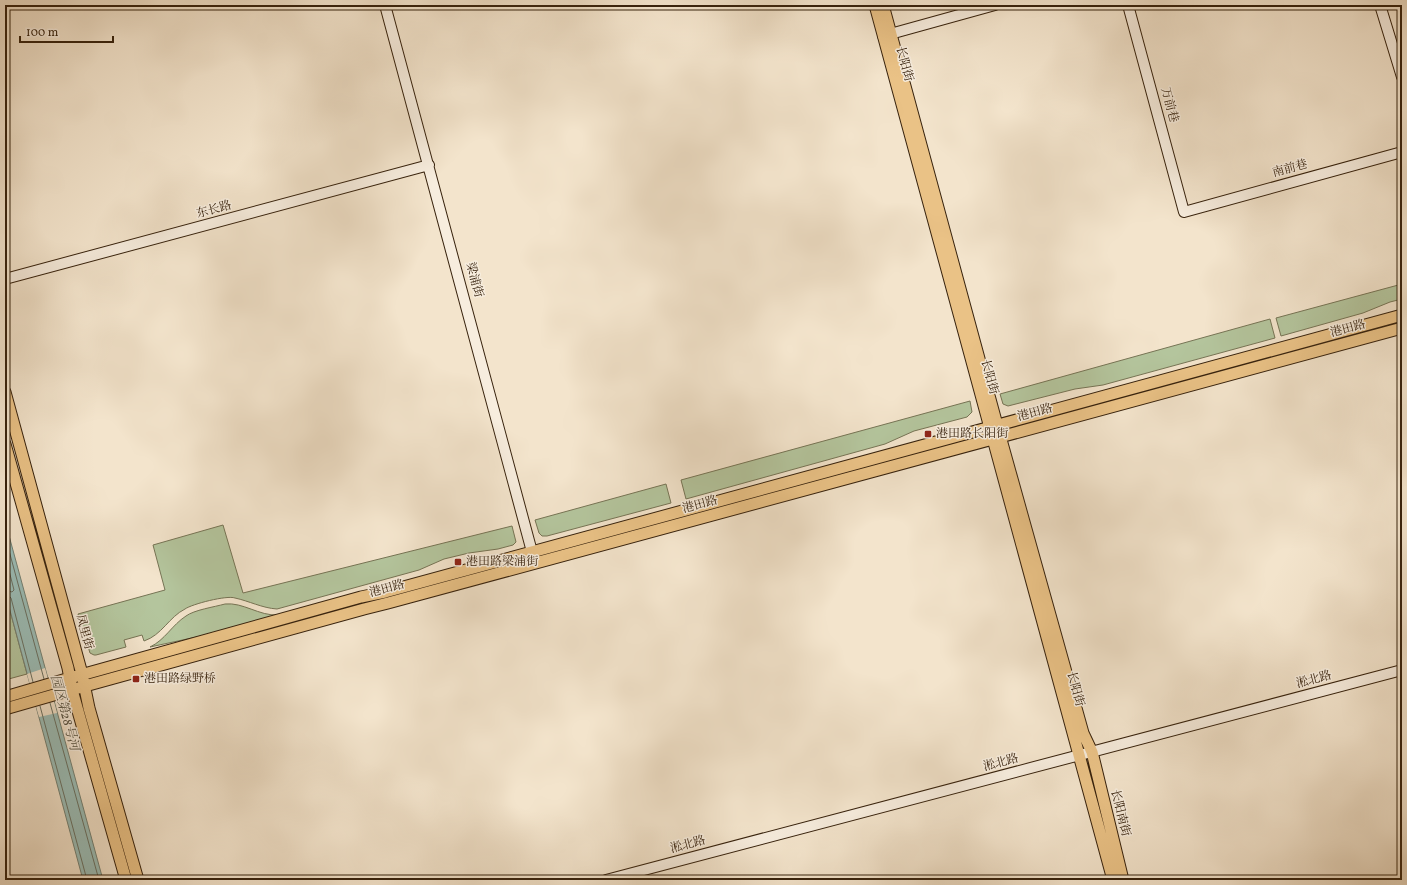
<svg xmlns="http://www.w3.org/2000/svg" width="1407" height="885" viewBox="0 0 1407 885" font-family="Vollkorn,'Noto Serif SC',serif">
  <style>
    .green { fill: #b4c59d; stroke: #767455 }
    .water { fill: #9bbeb8; stroke: #738074 }
    .pier { fill: #f3e4cc }
    .lines { fill: none; stroke-linecap: round; stroke-linejoin: round }
    .shore { stroke: #697062; stroke-width: 1 }
    .secondary-casing { stroke: #37220d; stroke-width: 12 }
    .primary-casing { stroke: #37220d; stroke-width: 13 }
    .secondary { stroke: #f7edde; stroke-width: 10 }
    .primary { stroke: #eac286; stroke-width: 11 }
    .poi-dot { fill: #8f2418; stroke: #f7edde; stroke-width: 1.5 }
    .labels { text-anchor: middle; dominant-baseline: central; stroke-width: 3; stroke-linejoin: round; paint-order: stroke }
    .street-label { font-size: 12px; fill: #37220d; stroke: #f7edde }
    .poi-label { font-size: 12px; fill: #37220d; stroke: #f7edde; text-anchor: start }
    .water-label { font-size: 13px; font-style: italic; fill: #555140; stroke: #f7edde }
  </style>
  <rect width="100%" height="100%" fill="#f3e4cc"/>
  <filter id="stains"><feTurbulence type="fractalNoise" baseFrequency=".005" numOctaves="4"/><feColorMatrix values="0 0 0 0 .2 0 0 0 0 .09 0 0 0 0 .02 0 0 0 .5 -.17"/></filter>
  <radialGradient id="worn" r=".72"><stop offset=".6" stop-color="#630" stop-opacity="0"/><stop offset="1" stop-color="#630" stop-opacity=".3"/></radialGradient>
  <!-- green -->
  <path class="green" d="M1402,284V299L1390,302L1363,313L1281,336L1276,318Z
    M1270,319L1275,338L1103,385L1075,389L1008,406L1003,404L1000,394Z
    M970,401L972,412L967,417L914,431L885,444L686,499L681,480Z
    M666,484L671,503L547,536H542L539,533L535,520Z
    M223,525L243,593L512,526L516,542L513,545L498,549L469,553L444,559L419,570L277,609C262,608 249,601 235,598C227,595 192,604 185,609C169,617 162,635 144,641L142,635L124,640L126,647L96,655H94L90,653L78,614L165,590L153,545Z
    M5,592L27,674L5,680Z
    M225,604C243,602 259,616 278,615L201,636L150,647C165,640 172,625 186,616C194,610 214,607 225,604Z"/>
  <!-- water -->
  <path class="water" d="M5,521L103,880H83L5,592Z"/>
  <!-- pier -->
  <path class="pier" d="M45,668L57,713L39,717L27,674Z"/>
  <g class="lines">
    <!-- shore -->
    <path class="shore" d="M5,536L44,679
      M5,555L14,590L12,592L5,590
      M5,595L9,596L11,598L33,682
      M50,703L99,880
      M40,706L87,880"/>
    <defs>
      <path id="secondary" d="M385,5L535,563
        M1128,5L1184,212L1402,152
        M1380,5L1402,77
        M883,36L995,5
        M5,279L429,165
        M606,880L1402,670"/>
      <path id="primary" d="M875,5L1113,880
        M883,5L1000,436L1083,733L1092,752L1123,880
        M5,392L82,674L89,708L138,880
        M5,444L68,668L72,690L126,880
        M5,697L70,678L361,597L385,592L1402,315
        M5,709L85,686L364,609L388,603L1402,328"/>
    </defs>
    <!-- secondary casing -->
    <use href="#secondary" class="secondary-casing"/>
    <!-- primary casing -->
    <use href="#primary" class="primary-casing"/>
    <!-- secondary -->
    <use href="#secondary" class="secondary"/>
    <!-- primary -->
    <use href="#primary" class="primary"/>
  </g>
  <!-- markers -->
  <g class="poi-dot">
    <rect x="924" y="430" width="8" height="8" rx="2"/>
    <rect x="454" y="558" width="8" height="8" rx="2"/>
    <rect x="132" y="675" width="8" height="8" rx="2"/>
  </g>
  <g class="labels">
    <!-- street labels -->
    <g class="street-label">
      <text transform="translate(904 64) rotate(75)">长阳街</text>
      <text transform="translate(1169 105) rotate(75)">万前巷</text>
      <text transform="translate(1290 169) rotate(-15)">南前巷</text>
      <text transform="translate(214 210) rotate(-15)">东长路</text>
      <text transform="translate(474 280) rotate(75)">梁浦街</text>
      <text transform="translate(1348 329) rotate(-15)">港田路</text>
      <text transform="translate(989 377) rotate(75)">长阳街</text>
      <text transform="translate(1035 413) rotate(-15)">港田路</text>
      <text transform="translate(700 505) rotate(-15)">港田路</text>
      <text transform="translate(387 589) rotate(-15)">港田路</text>
      <text transform="translate(84 632) rotate(75)">凤里街</text>
      <text transform="translate(1314 680) rotate(-15)">淞北路</text>
      <text transform="translate(1075 689) rotate(75)">长阳街</text>
      <text transform="translate(1001 763) rotate(-15)">淞北路</text>
      <text transform="translate(1120 813) rotate(76)">长阳南街</text>
      <text transform="translate(688 845) rotate(-15)">淞北路</text>
    </g>
    <!-- poi labels -->
    <g class="poi-label">
      <text x="936" y="434">港田路长阳街</text>
      <text x="466" y="562">港田路梁浦街</text>
      <text x="144" y="679">港田路绿野桥</text>
    </g>
    <!-- water labels -->
    <g class="water-label">
      <text transform="translate(64 713) rotate(75)">园区第28号河</text>
    </g>
  </g>
  <!-- margin -->
  <rect width="1407" height="885" fill="none" stroke="#f3e4cc" stroke-width="20"/>
  <rect x="6" y="6" width="1395" height="873" fill="none" stroke="#37220d" stroke-width="2"/>
  <rect x="10" y="10" width="1387" height="865" fill="none" stroke="#37220d"/>
  <!-- scale -->
  <path d="M20 36v6h93v-6" fill="none" stroke="#37220d" stroke-width="2"/>
  <text x="26" y="36" font-size="12" fill="#37220d" stroke="#f7edde" stroke-width="3" paint-order="stroke">100 m</text>
  <rect width="100%" height="100%" filter="url(#stains)"/>
  <rect width="100%" height="100%" fill="url(#worn)"/>
</svg>
